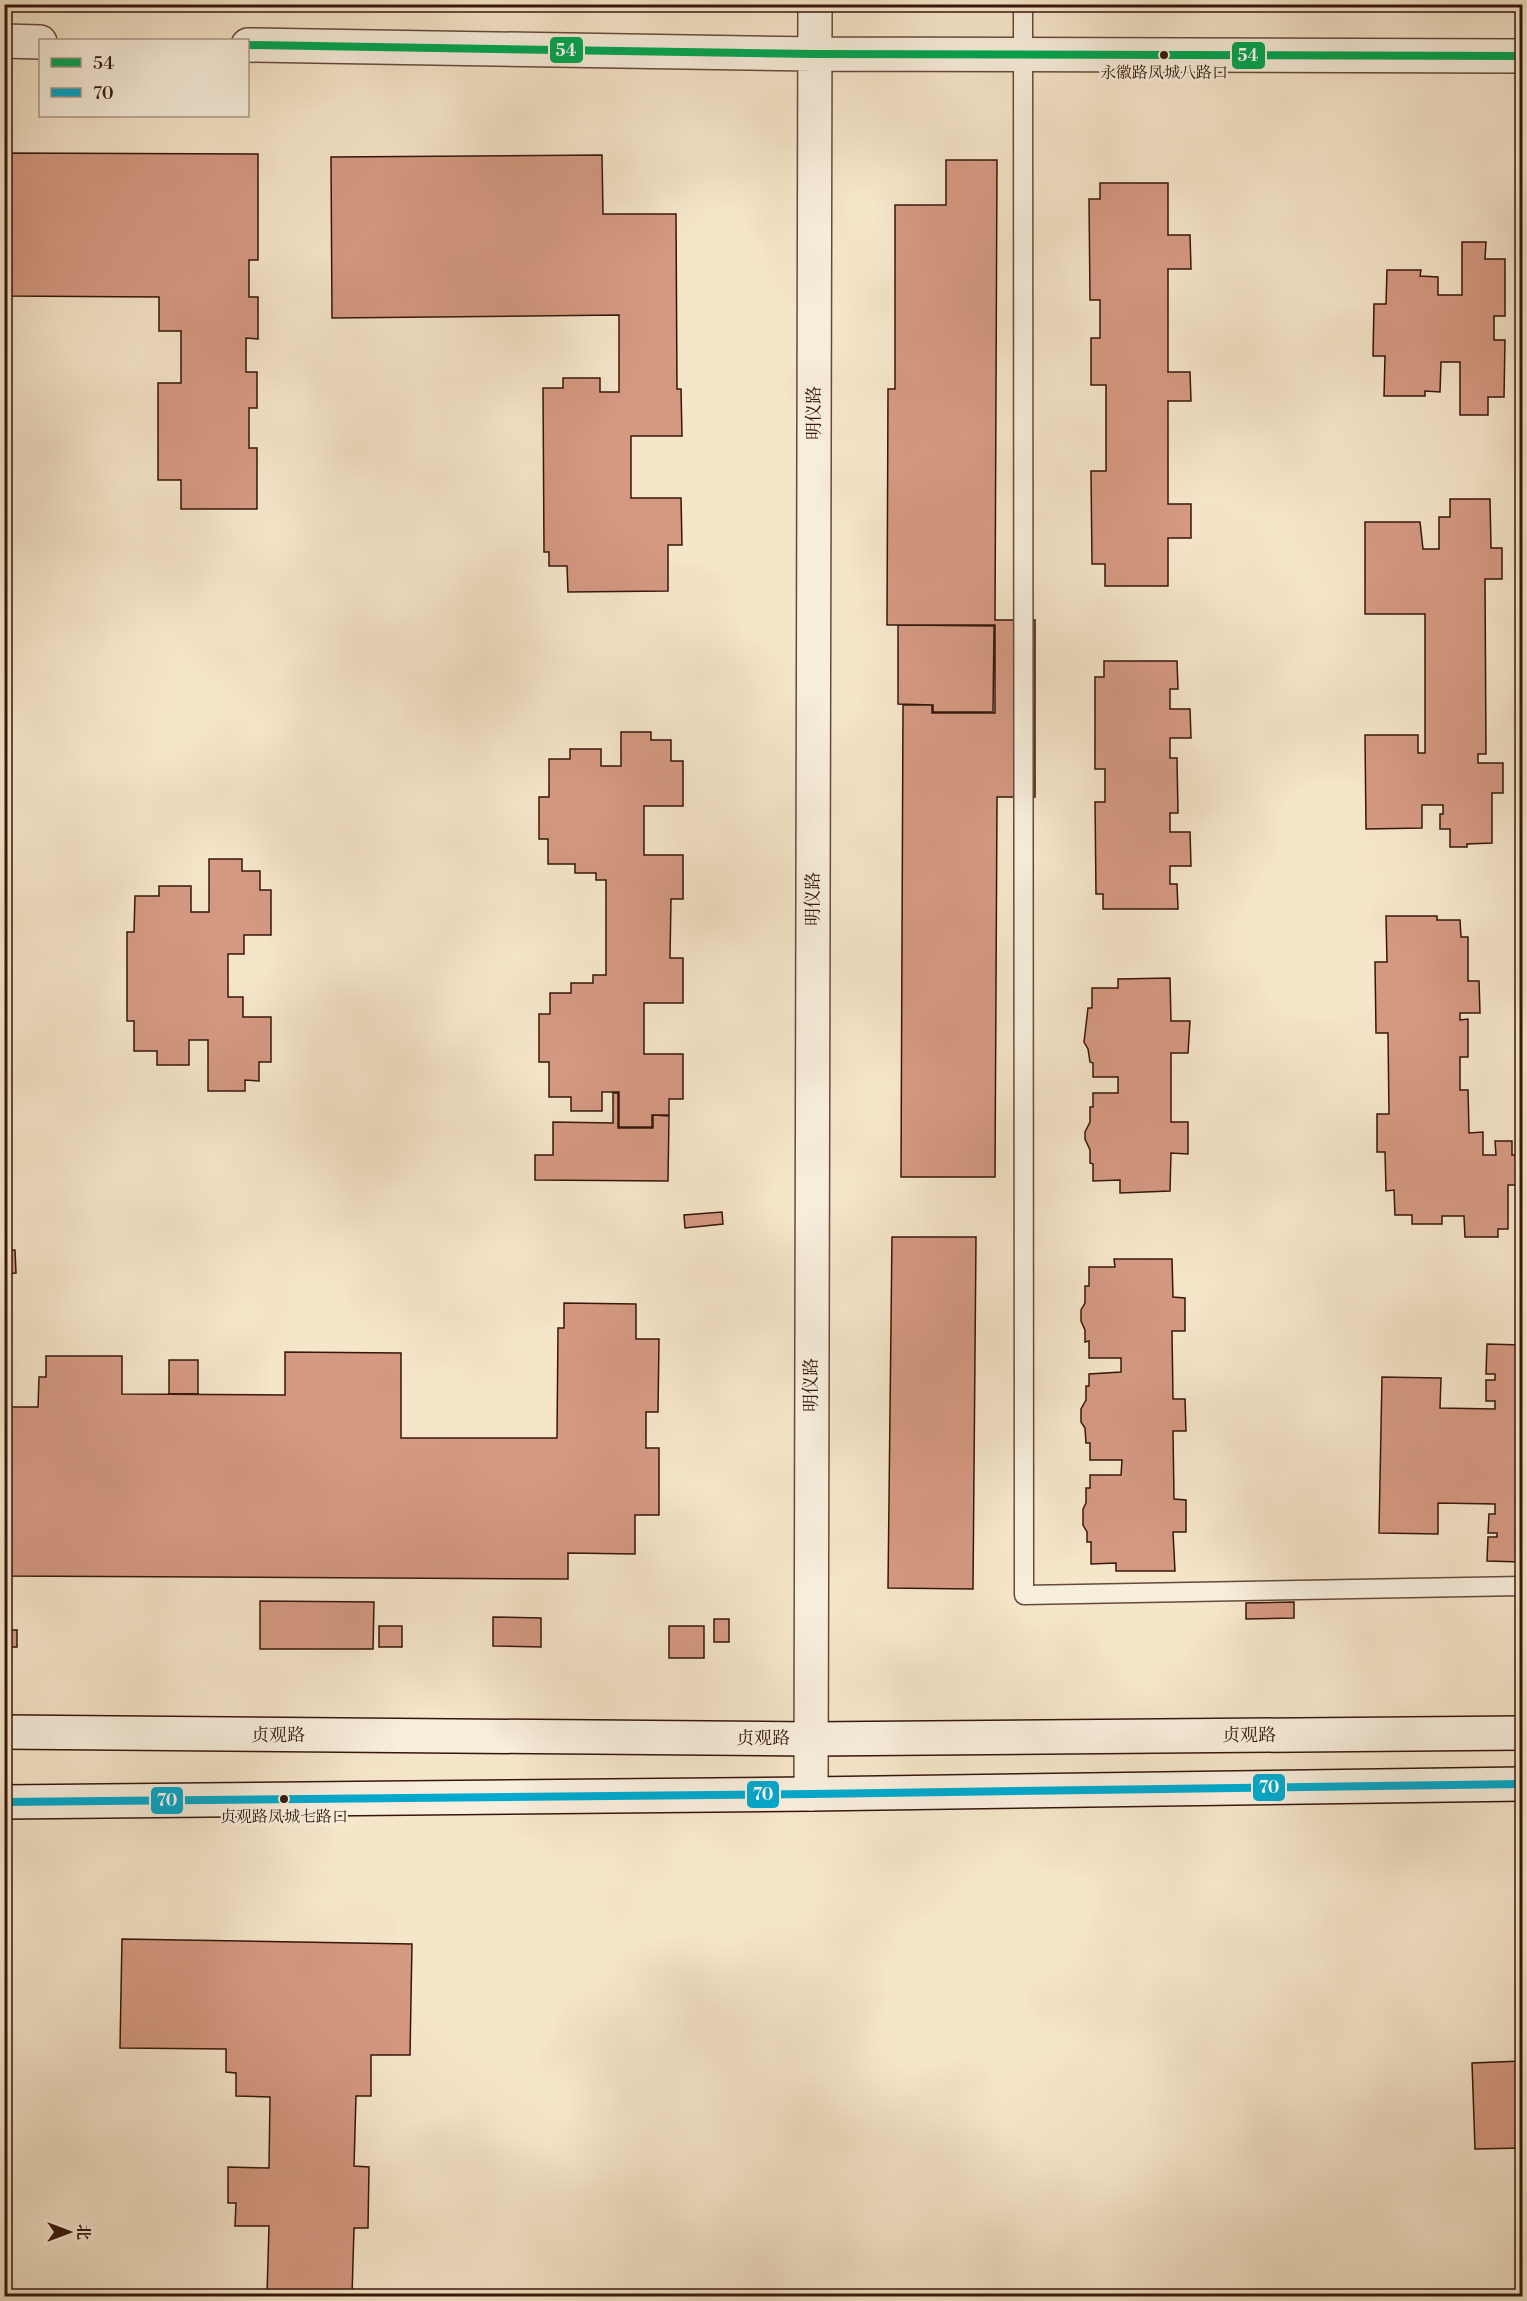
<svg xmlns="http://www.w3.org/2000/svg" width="1527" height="2301" viewBox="0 0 1527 2301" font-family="'Libre Bodoni','Noto Serif SC',serif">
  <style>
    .building { fill: #d59982; stroke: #36170b; stroke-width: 1.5 }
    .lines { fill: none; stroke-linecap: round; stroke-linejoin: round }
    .service-casing { stroke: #664a3a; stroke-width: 21 }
    .tertiary-casing { stroke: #664a3a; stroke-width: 36 }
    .secondary-casing { stroke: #36170b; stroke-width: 36 }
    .service { stroke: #f8eedc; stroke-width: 18 }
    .tertiary { stroke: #f8eedc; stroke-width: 33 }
    .secondary { stroke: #f8eedc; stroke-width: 33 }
    .bus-1-casing { stroke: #f8eedc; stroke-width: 12 }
    .bus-2-casing { stroke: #f8eedc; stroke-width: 12 }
    .bus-1 { stroke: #00a651; stroke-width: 8 }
    .bus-2 { stroke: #00a9ce; stroke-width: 8 }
    .bus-dot { fill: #36170b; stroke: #f8eedc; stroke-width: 2 }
    .labels { text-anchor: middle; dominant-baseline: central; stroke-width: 4.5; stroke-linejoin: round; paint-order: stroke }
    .bus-label { font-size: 16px; fill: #36170b; stroke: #f8eedc }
    .street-label { font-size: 18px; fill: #36170b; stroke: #f8eedc }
    .line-badge { stroke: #f8eedc; stroke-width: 2 }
    .badge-label { font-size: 16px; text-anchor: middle; font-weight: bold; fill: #fff }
  </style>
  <rect width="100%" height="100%" fill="#f5e5c9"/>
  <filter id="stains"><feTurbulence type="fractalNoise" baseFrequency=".00333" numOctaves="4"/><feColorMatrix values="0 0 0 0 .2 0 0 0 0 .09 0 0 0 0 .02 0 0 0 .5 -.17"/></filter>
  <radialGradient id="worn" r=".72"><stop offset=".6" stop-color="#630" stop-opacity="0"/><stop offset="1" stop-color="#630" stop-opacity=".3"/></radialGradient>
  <!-- building -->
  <path class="building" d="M4,153L258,154V260H249V297H258V339L246,338V372H257V408H249V448H257V509H181V480H158V383H181V331H159V297L4,296Z
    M602,155L603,214H676L677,389H681L682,436H631V498H681L682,545H668V591L568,592L567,566H549V552H544L543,388H563V378H600V392H619V315L332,318L331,157Z
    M946,160H997L995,620H1035V797H997L995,1177H901L903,705H932V713H995V625H887L888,389H895V205H946Z
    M1100,183H1168V235H1190L1191,269H1168V372H1190L1191,401H1168V504H1191V538H1168V586H1105V564H1092L1091,471H1106V385H1091V338H1100V300H1090L1089,199H1100Z
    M1462,242H1486L1485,259H1505V316H1494V340H1505L1504,397H1488V415H1460V362H1441L1440,392L1425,391V396H1384L1385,356H1373L1374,304H1386L1387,270H1421L1420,276L1438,277V295H1462Z
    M1450,499H1490L1491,548H1502V579H1485L1486,754H1478V763H1503V793H1492V843L1467,844V847H1450V829H1440V814H1443V805H1422V828L1366,829L1365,735H1418V753H1425V614H1365V522H1420L1423,549H1439V517H1450Z
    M898,625L994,626L993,712H933V705L898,704Z
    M1104,661H1177L1178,689H1170V709H1190L1191,738H1170V758H1177L1178,813H1170V832H1190L1191,866H1170V884H1177L1178,909H1103V894H1096L1095,802H1105V769H1095V677H1104Z
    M621,732H651V740H671V761H683V806H644V855H683V899H671L670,958H683V1003H644V1054H683V1099H669V1115H652V1127H619V1092H602V1111H571V1097H549V1062H539V1014H550V993H571V983H593V975H606V880H596V873H575V864H548V839H539V797H549V759H570V749H601V766H621Z
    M209,859H242V871H260V890H271V935H244V954H228V997H243V1017H271V1062H259V1081L245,1080V1091H208V1040H189V1065H157V1051H134V1021H127V932H134L135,896H159V886H191V912H209Z
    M1386,916H1437V920H1460L1461,937H1468V981H1479L1480,1013H1460V1020L1468,1019V1057H1460V1090H1468L1469,1133L1483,1132V1155H1496L1495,1141H1512V1155H1520L1521,1185H1508V1229H1498V1237H1465L1464,1216H1442V1224H1412V1215H1395L1394,1190L1386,1191L1385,1152H1377V1114H1389L1388,1033H1376L1375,962H1387Z
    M1170,978L1171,1021H1190L1188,1053H1171V1122H1188V1154L1171,1153L1170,1191L1120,1193V1180L1093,1181V1164L1090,1163V1150L1085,1139V1132L1090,1122V1107H1093V1093H1118V1077H1093V1063L1090,1062L1088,1049L1084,1042L1088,1008H1092V988H1118V979Z
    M613,1093H618V1128H653V1115L669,1116L668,1181L535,1180V1155H553V1122L613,1123Z
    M722,1212L723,1224L685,1228L684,1215Z
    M892,1237H976L973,1589L888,1588Z
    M15,1250L16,1273L4,1274V1251Z
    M1114,1259H1172L1173,1297L1185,1298V1331H1172L1173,1399H1185L1186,1431H1173L1174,1499L1186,1500V1532H1173L1175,1571H1116V1563L1091,1564V1542H1087V1532L1083,1525V1509L1086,1503V1488H1090V1475H1121L1122,1460H1090V1443H1086L1085,1428L1081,1422V1409L1086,1400V1386H1089V1374L1121,1372V1358H1089V1341L1085,1342V1330L1081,1321V1310L1085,1303V1286H1089V1267H1115Z
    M564,1303L636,1304V1339H659L658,1412H646V1448H659V1515H635V1554L568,1553V1579L4,1576V1445H7V1407H38L39,1377H46V1356H122V1394L285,1395V1352L401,1353V1438H557L558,1328H564Z
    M1487,1344L1522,1345V1562L1487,1561L1488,1537H1497V1533H1488L1489,1514H1495V1504L1438,1503V1534L1379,1533L1382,1377L1441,1378L1440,1408L1495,1409V1401H1486V1380H1495V1374H1486Z
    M169,1360H198V1394H169Z
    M260,1601L374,1602L373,1649H260Z
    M1294,1602V1618L1246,1619V1603Z
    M493,1617L541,1618V1647L493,1646Z
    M714,1619H729V1642H714Z
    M379,1626H402V1647H379Z
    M669,1626H704V1658H669Z
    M4,1630H17V1647H4Z
    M122,1939L412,1944L410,2055H371V2096H356L354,2166L369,2167L368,2228H354L352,2296H376H238V2295H267L269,2226H235L236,2203H228V2167L269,2168L270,2097L236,2096V2073L226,2072V2049L120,2048Z
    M1522,2061V2148L1475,2149L1472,2063Z"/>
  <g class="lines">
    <defs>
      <path id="service" d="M1023,4L1024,1595L1522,1586"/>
      <path id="tertiary" d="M4,41L40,42
        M248,45L815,54L1522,56
        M811,1794L815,4"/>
      <path id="secondary" d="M4,1732L811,1739L1522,1733
        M4,1802L811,1794L1522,1784"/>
    </defs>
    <!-- service casing -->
    <use href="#service" class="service-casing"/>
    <!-- tertiary casing -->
    <use href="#tertiary" class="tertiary-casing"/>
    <!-- secondary casing -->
    <use href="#secondary" class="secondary-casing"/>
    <!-- service -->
    <use href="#service" class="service"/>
    <!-- tertiary -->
    <use href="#tertiary" class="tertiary"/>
    <!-- secondary -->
    <use href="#secondary" class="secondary"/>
    <defs>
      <path id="bus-1" d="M248,45L815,54L1522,56"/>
      <path id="bus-2" d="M4,1802L811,1794L1522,1784"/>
    </defs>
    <!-- bus-1 casing -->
    <use href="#bus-1" class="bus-1-casing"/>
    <!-- bus-2 casing -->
    <use href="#bus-2" class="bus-2-casing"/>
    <!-- bus-1 -->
    <use href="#bus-1" class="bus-1"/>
    <!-- bus-2 -->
    <use href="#bus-2" class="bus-2"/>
  </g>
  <!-- markers -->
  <g class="bus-dot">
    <circle cx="1164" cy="55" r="5"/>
    <circle cx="284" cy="1799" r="5"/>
  </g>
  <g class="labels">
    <!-- bus labels -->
    <g class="bus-label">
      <text x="1164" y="73">永徽路凤城八路口</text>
      <text x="284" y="1817">贞观路凤城七路口</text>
    </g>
    <!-- street labels -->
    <g class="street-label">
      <text transform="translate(814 413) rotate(-90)">明仪路</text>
      <text transform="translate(813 899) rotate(-90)">明仪路</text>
      <text transform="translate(811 1385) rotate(-90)">明仪路</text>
      <text x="278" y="1735">贞观路</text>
      <text x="1249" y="1735">贞观路</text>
      <text x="763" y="1738">贞观路</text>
    </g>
  </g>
  <g class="line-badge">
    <rect x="549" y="36" width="35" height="28" rx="6" fill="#00a651"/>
    <rect x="1231" y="41" width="35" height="29" rx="6" fill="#00a651"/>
    <rect x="1252" y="1773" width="34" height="29" rx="6" fill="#00a9ce"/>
    <rect x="746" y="1780" width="34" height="29" rx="6" fill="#00a9ce"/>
    <rect x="150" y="1786" width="34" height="29" rx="6" fill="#00a9ce"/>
  </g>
  <g class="badge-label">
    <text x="566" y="56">54</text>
    <text x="1248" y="61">54</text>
    <text x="1269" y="1793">70</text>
    <text x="763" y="1800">70</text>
    <text x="167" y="1806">70</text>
  </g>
  <!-- margin -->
  <rect width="1527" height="2301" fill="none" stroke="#f5e5c9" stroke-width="24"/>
  <rect x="6" y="6" width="1515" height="2289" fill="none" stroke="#36170b" stroke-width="3"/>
  <rect x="12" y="12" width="1503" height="2277" fill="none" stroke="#36170b" stroke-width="1.5"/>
  <!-- legend -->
  <rect x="39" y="39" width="210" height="78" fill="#f8eedc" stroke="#aa9888" stroke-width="1.5"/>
  <rect x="51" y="58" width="30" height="9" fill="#00a651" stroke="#aa9888" stroke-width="1.5"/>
  <text x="93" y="69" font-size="18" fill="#36170b">54</text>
  <rect x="51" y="88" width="30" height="9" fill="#00a9ce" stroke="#aa9888" stroke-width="1.5"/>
  <text x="93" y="99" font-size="18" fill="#36170b">70</text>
  <!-- north arrow -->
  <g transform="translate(69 2232) rotate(90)" stroke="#f8eedc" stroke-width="4.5" paint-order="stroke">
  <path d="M0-4.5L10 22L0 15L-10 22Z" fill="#36170b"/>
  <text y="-9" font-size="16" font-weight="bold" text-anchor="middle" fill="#36170b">北</text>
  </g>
  <rect width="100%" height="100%" filter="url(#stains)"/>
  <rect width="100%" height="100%" fill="url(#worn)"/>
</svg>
